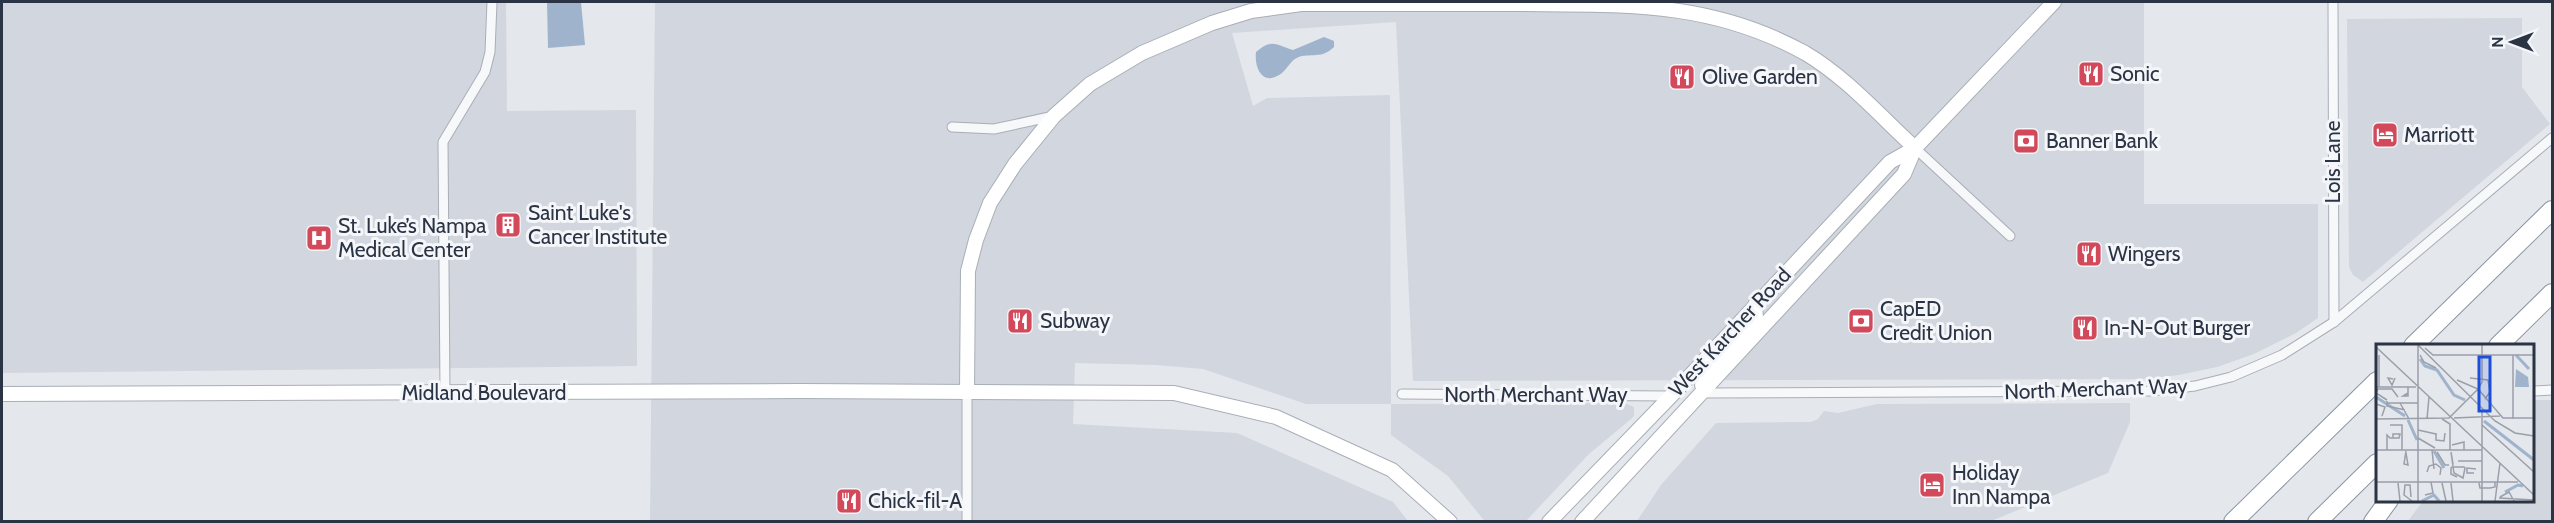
<svg xmlns="http://www.w3.org/2000/svg" width="2554" height="523" font-family="Cabin,sans-serif">
	<style>
		.built { fill: #d2d6de }
		.water { fill: #9fb4cc }
		.lines { fill: none; stroke-linecap: round; stroke-linejoin: round }
		.street-casing { stroke: #a9aeb7; stroke-width: 11 }
		.secondary-casing { stroke: #a9aeb7; stroke-width: 16 }
		.highway-casing { stroke: #8b94a3; stroke-width: 20 }
		.street { stroke: #f7f8fa; stroke-width: 9 }
		.secondary { stroke: #fff; stroke-width: 14 }
		.highway { stroke: #fff; stroke-width: 18 }
		.labels { text-anchor: middle; stroke-width: 6; stroke-linejoin: round; paint-order: stroke }
		.poi-label { font-size: 21px; fill: #2b3445; stroke: #f4f6f9; text-anchor: start }
		.street-label { font-size: 21px; fill: #2b3445; stroke: #f4f6f9 }
		.inset-river { fill: none; stroke: #9fb4cc; stroke-width: 3 }
		.inset-road { fill: none; stroke: #9a9fa9; stroke-width: 1.5 }
		.view { fill: #1d4ed8; fill-opacity: 0.15; stroke: #1d4ed8; stroke-width: 3 }
		.inset-edge { fill: none; stroke: #2b3445; stroke-width: 3 }
	</style>
	<rect width="100%" height="100%" fill="#e4e7ec"/>
	<g class="built">
		<path d="M2 2H506L507 111 636 110 637 366 2 373Z"/>
		<path d="M655 2H2144V204H2318V318L2296 333 2254 354 2217 367 2179 375 2144 379 1413 381 1396 22 1232 33 1253 106 1267 98 1390 95 1391 404 1624 403 1634 407V416L1631 419 1589 454 1526 521 1486 522 1483 519 1448 476 1391 435V404H1306L1203 369 1156 365 1075 363 1073 424 1237 433 1393 502 1408 521 650 522Z"/>
		<path d="M2522 18V87L2550 124 2363 282 2353 275 2349 267 2347 19Z"/>
		<path d="M2532 400H2552V521H2408L2423 501 2532 500Z"/>
		<path d="M2130 403V422L2108 473 1991 521H1637L1661 485 1716 423 1811 422 1818 419 1824 411 1838 413 1877 404Z"/>
	</g>
	<g class="water">
		<path d="M547 2H581L585 45 548 48Z"/>
		<path d="M1324 37 1334 41V47C1320 61 1307 51 1295 59 1290 62 1287 69 1282 73 1264 87 1254 70 1256 52 1272 38 1276 45 1293 50Z"/>
	</g>
	<g class="lines">
		<defs>
			<g id="street">
				<path d="M2333 2 2334 322"/>
				<path d="M952 127 994 129 1054 116"/>
				<path d="M1915 148 2010 236"/>
				<path d="M2535 391 2552 390"/>
				<path d="M445 393 443 142 485 72 490 52 492 2"/>
				<path d="M1701 393 2151 391 2195 386 2231 377 2282 355 2334 322 2552 138"/>
				<path d="M1402 394 1671 396"/>
				<path d="M967 522V392"/>
			</g>
			<g id="secondary">
				<path d="M1702 385 1706 375 1756 319 1755 305"/>
				<path d="M967 392 968 271 976 240 990 203 1015 164 1054 116 1090 84 1142 53 1212 23 1251 11 1301 4C1372 4 1443 4 1515 4 1622 5 1709 0 1805 53 1846 77 1880 116 1915 148"/>
				<path d="M2 394 800 391 1174 393 1276 417 1392 470 1450 522"/>
				<path d="M1549 522 1671 396 1890 162 1915 148 2054 2"/>
				<path d="M1582 522 1904 174 1915 148"/>
			</g>
			<g id="highway">
				<path d="M2413 346 2552 210"/>
				<path d="M2498 346 2552 293"/>
				<path d="M2233 522 2377 381"/>
				<path d="M2317 522 2377 463"/>
				<path d="M2373 522 2389 500"/>
			</g>
		</defs>
		<use href="#street" class="street-casing"/>
		<use href="#secondary" class="secondary-casing"/>
		<use href="#highway" class="highway-casing"/>
		<use href="#street" class="street"/>
		<use href="#secondary" class="secondary"/>
		<use href="#highway" class="highway"/>
	</g>
	<defs>
		<symbol id="restaurant-square" viewBox="-11 -11 22 22"><rect x="-9" y="-9" width="18" height="18" rx="4" fill="#d1495b" stroke="#f4f6f9"/><path d="M-5-6h1v4h1v-4h1v4h1v-4h1v5L-1.5 .5V6h-2V.5L-5-1ZM5-6V6H3V1.5H1.5Q1.5-4 5-6Z" fill="#fff"/></symbol>
		<symbol id="hotel-square" viewBox="-11 -11 22 22"><rect x="-9" y="-9" width="18" height="18" rx="4" fill="#d1495b" stroke="#f4f6f9"/><path d="M-6-4.5h1.5V1H6V5H4.5V3h-9V5H-6ZM-4 0a1.8 1.8 0 1 1 3.6 0ZM.5 0V-2.5h3Q6-2.5 6 0Z" fill="#fff"/></symbol>
		<symbol id="bank-square" viewBox="-11 -11 22 22"><rect x="-9" y="-9" width="18" height="18" rx="4" fill="#d1495b" stroke="#f4f6f9"/><path d="M-6-4H6V4H-6ZM0-2.3a2.3 2.3 0 1 0 0 4.6a2.3 2.3 0 1 0 0-4.6Z" fill="#fff"/></symbol>
		<symbol id="building-square" viewBox="-11 -11 22 22"><rect x="-9" y="-9" width="18" height="18" rx="4" fill="#d1495b" stroke="#f4f6f9"/><path d="M-4-6H4V6H1V3H-1V6H-4ZM-2.5-4.3h1.7v1.8h-1.7ZM.8-4.3h1.7v1.8H.8ZM-2.5-1h1.7V.8h-1.7ZM.8-1h1.7V.8H.8Z" fill="#fff"/></symbol>
		<symbol id="hospital-square" viewBox="-11 -11 22 22"><rect x="-9" y="-9" width="18" height="18" rx="4" fill="#d1495b" stroke="#f4f6f9"/><path d="M-5-5h3v3.5h4V-5h3V5h-3V1.5h-4V5h-3Z" fill="#fff"/></symbol>
	</defs>
	<g fill-rule="evenodd">
		<use href="#restaurant-square" x="2076" y="59" width="30" height="30"/>
		<use href="#restaurant-square" x="1667" y="62" width="30" height="30"/>
		<use href="#hotel-square" x="2370" y="120" width="30" height="30"/>
		<use href="#bank-square" x="2011" y="126" width="30" height="30"/>
		<use href="#building-square" x="493" y="210" width="30" height="30"/>
		<use href="#hospital-square" x="304" y="223" width="30" height="30"/>
		<use href="#restaurant-square" x="2074" y="239" width="30" height="30"/>
		<use href="#restaurant-square" x="1005" y="306" width="30" height="30"/>
		<use href="#bank-square" x="1846" y="306" width="30" height="30"/>
		<use href="#restaurant-square" x="2070" y="313" width="30" height="30"/>
		<use href="#hotel-square" x="1917" y="470" width="30" height="30"/>
		<use href="#restaurant-square" x="834" y="486" width="30" height="30"/>
	</g>
	<g class="labels">
		<g class="poi-label">
			<text x="2110" y="81">Sonic</text>
			<text x="1702" y="84">Olive Garden</text>
			<text x="2404" y="142">Marriott</text>
			<text x="2046" y="148">Banner Bank</text>
			<text x="528" y="220">Saint Luke's<tspan x="528" dy="24">Cancer Institute</tspan></text>
			<text x="338" y="233">St. Luke’s Nampa<tspan x="338" dy="24">Medical Center</tspan></text>
			<text x="2108" y="261">Wingers</text>
			<text x="1880" y="316">CapED<tspan x="1880" dy="24">Credit Union</tspan></text>
			<text x="1040" y="328">Subway</text>
			<text x="2104" y="335">In-N-Out Burger</text>
			<text x="1952" y="480">Holiday<tspan x="1952" dy="24">Inn Nampa</tspan></text>
			<text x="868" y="508">Chick-fil-A</text>
		</g>
		<g class="street-label">
			<text transform="translate(2333 162) rotate(-90)" y="7">Lois Lane</text>
			<text transform="translate(1730 332) rotate(-47)" y="7">West Karcher Road</text>
			<text transform="translate(2096 389) rotate(-2)" y="7">North Merchant Way</text>
			<text x="484" y="400">Midland Boulevard</text>
			<text x="1536" y="402">North Merchant Way</text>
		</g>
	</g>
	<g transform="translate(2376 344)">
		<rect width="158" height="158" fill="#e4e7ec"/>
		<path d="M140 25 152 33 153 43H139Z" fill="#9fb4cc"/>
		<path class="inset-river" d="M140 11 153 25M44 15 49 22 61 26 78 51 89 56M0 53 29 72M32 76 41 96M108 77 158 116M58 107 68 124M129 148 142 141 147 142M46 157 58 151 63 157"/>
		<path class="inset-road" d="M41 0 119 77 139 89 158 92M106 0V38L102 45 127 74H158M0 3 158 151M49 4 57 11H158M3 11V43M44 11 48 18 60 24M94 34 112 36 114 48 109 55M17 35 12 34 16 41 19 34M42 42V0M0 43H40M32 43V52H27L32 49M42 43V75M11 56 0 49 2 45H16L22 53M11 57V62L29 66M11 59H42M24 59 33 75M0 60 9 63 6 72M106 67V102M78 74 124 72M0 75 73 74 102 45 81 36M42 75V157M51 75 53 53M66 75 74 80V106M137 75V11M14 81H26V106M106 81 158 128M42 86 60 90M60 89V96L68 97 69 89M42 94 59 104M76 101 88 98V106M106 103V157M0 106H106M11 106V91L14 94H23L24 90H17V94M56 106 58 125M30 107 28 120 32 121 30 109M61 108 69 121H73M82 117H106M77 120 75 108 77 122M77 123 78 129 87 134 89 124 88 123H76L75 124V130L81 133M51 128 53 122 60 120 65 124 64 131M98 129H91V124L100 125M0 138H142M22 139 24 157M66 139 70 157M75 139 77 157M103 139 104 144H114L119 143V138M49 151 57 149 55 138M35 153 34 141H29L28 151 36 157M124 153 133 148 138 157M123 154 158 156M119 157 124 119"/>
		<path class="view" d="M103 13H114V67H103Z"/>
		<rect width="158" height="158" class="inset-edge"/>
	</g>
	<rect width="2554" height="523" fill="none" stroke="#2b3445" stroke-width="6"/>
	<g transform="translate(2512 42) rotate(270)" stroke="#f4f6f9" stroke-width="4.5" paint-order="stroke">
	<path d="M0-4.5L10 22L0 15L-10 22Z" fill="#2b3445"/>
	<text y="-9" font-size="16" font-weight="bold" text-anchor="middle" fill="#2b3445">N</text>
	</g>
</svg>
